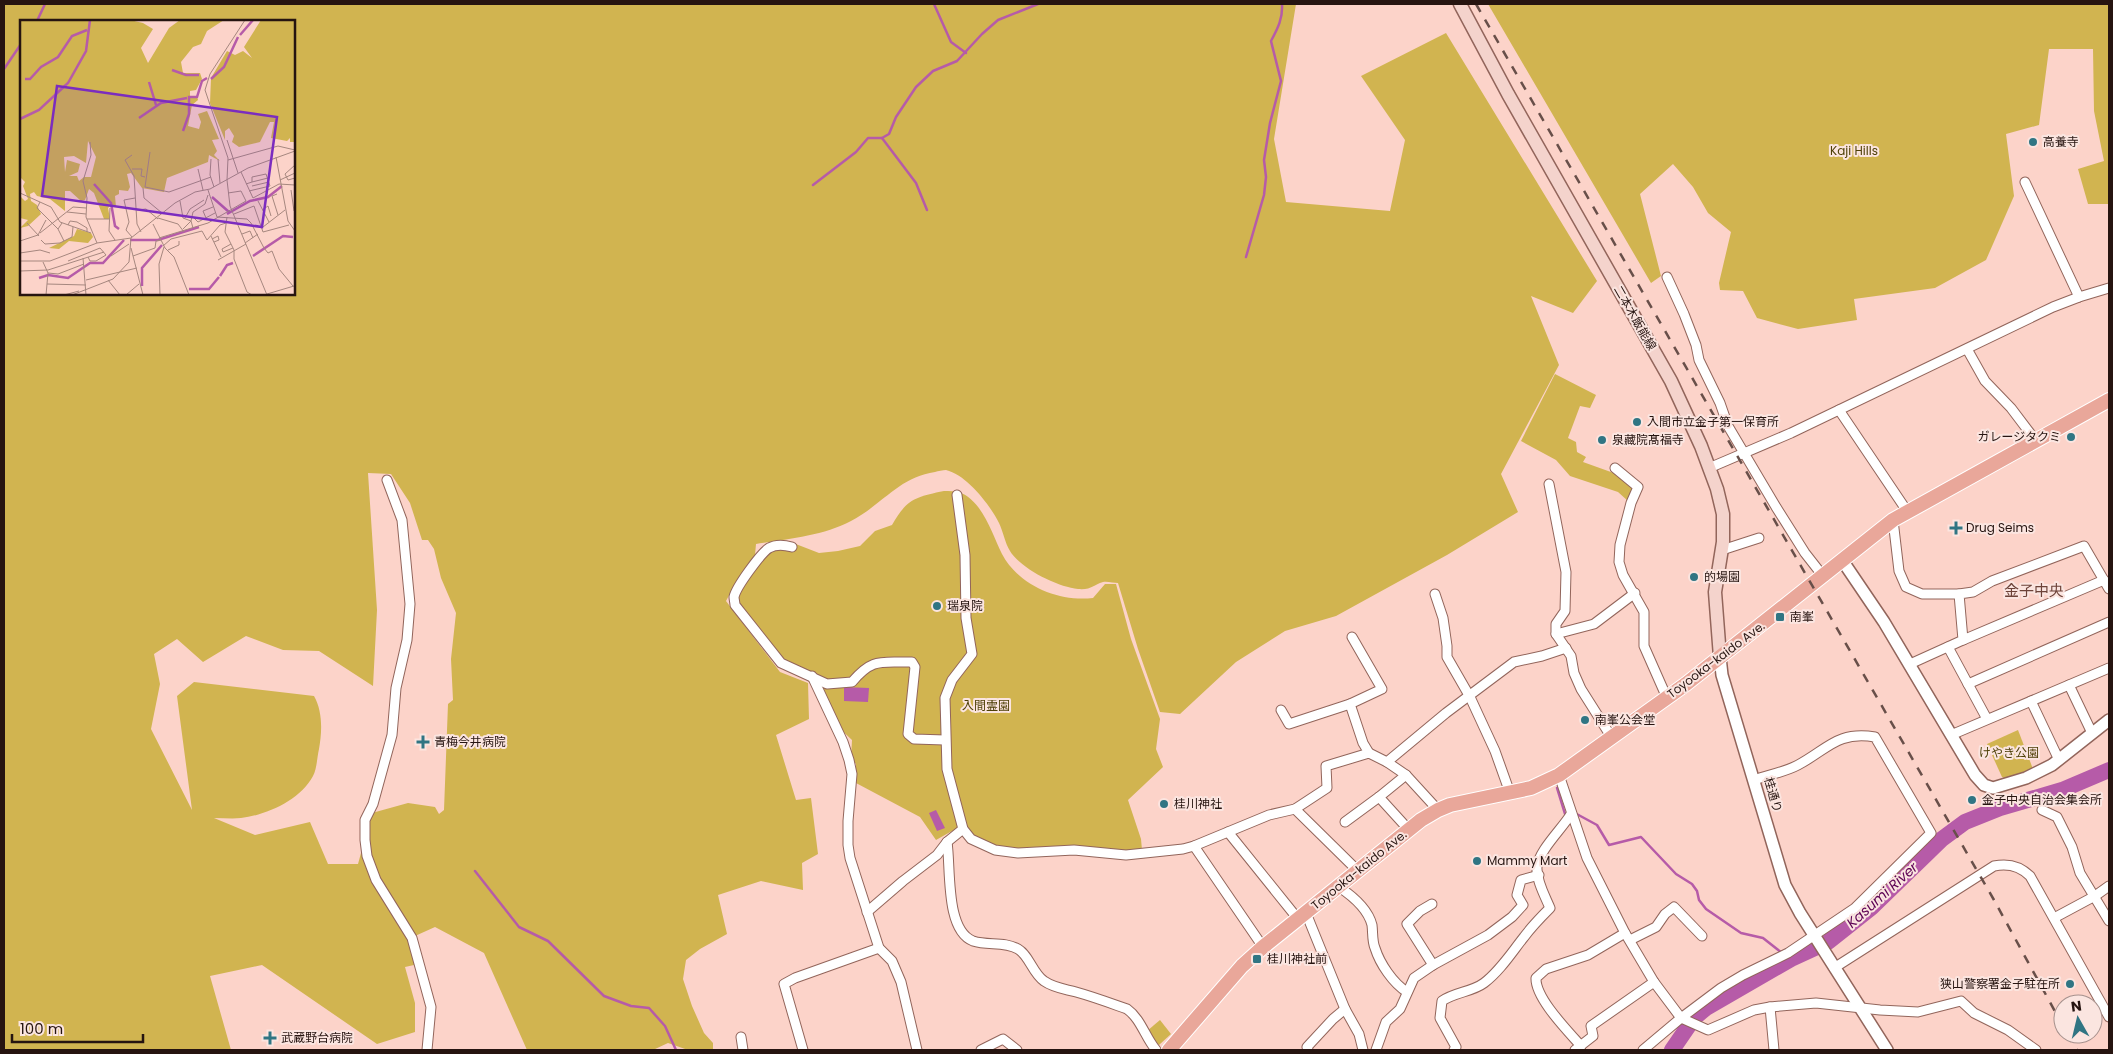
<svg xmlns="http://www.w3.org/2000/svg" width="2113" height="1054" font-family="Poppins,'Noto Sans JP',sans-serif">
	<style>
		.green { fill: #d1b450; fill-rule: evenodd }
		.water { fill: #b65ba8 }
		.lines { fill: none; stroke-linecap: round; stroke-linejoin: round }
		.stream { stroke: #b65ba8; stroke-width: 2.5 }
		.river { stroke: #b65ba8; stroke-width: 16 }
		.minor-casing { stroke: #92655b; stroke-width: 11 }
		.tertiary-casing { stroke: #92655b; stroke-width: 14 }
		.secondary-casing { stroke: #92655b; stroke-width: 15 }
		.primary-casing { stroke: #fff; stroke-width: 16 }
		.minor { stroke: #fff; stroke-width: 9 }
		.tertiary { stroke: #fff; stroke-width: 11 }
		.secondary { stroke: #f4d3cc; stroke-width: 12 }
		.primary { stroke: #e9a79a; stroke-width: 14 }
		.rail { stroke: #684f49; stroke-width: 2.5; stroke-dasharray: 9 9; stroke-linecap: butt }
		.poi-dot { fill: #307583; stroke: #fbe5e0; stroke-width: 2 }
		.labels { text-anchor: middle; stroke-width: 4; stroke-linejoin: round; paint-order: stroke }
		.poi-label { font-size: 12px; fill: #261410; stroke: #fbe5e0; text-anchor: start }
		.park-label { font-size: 12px; fill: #4e4007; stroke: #fbe5e0 }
		.street-label { font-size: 12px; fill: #261410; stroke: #fbe5e0 }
		.water-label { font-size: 14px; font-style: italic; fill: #5c0254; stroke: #fbe5e0 }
		.quarter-label { font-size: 15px; fill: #6d4339; stroke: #fbe5e0 }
		.inset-river { fill: none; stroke: #b65ba8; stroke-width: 2.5 }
		.inset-road { fill: none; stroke: #a6877f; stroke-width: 1 }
		.view { fill: #7b2cbf; fill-opacity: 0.15; stroke: #7b2cbf; stroke-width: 2.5 }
		.inset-edge { fill: none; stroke: #261410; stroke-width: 2.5 }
	</style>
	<rect width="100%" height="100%" fill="#fcd3c9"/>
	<g class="green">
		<path d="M4 4H1296L1274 139 1286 202 1390 211 1405 140 1361 76 1446 33 1597 281 1573 313 1531 296 1559 365 1501 474 1518 512 1447 555 1336 616 1285 631 1236 662 1180 714 1160 712 1138 649 1118 583C1114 583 1107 581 1103 582 1093 585 1092 590 1078 589 1058 587 1021 569 1010 551 1005 543 1003 531 999 523 990 505 967 475 946 470 943 470 938 471 935 472 899 477 882 505 851 521 823 536 787 539 756 544L755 555 735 584 726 601 780 672 808 683 809 719 776 735 796 800 811 798 818 854 802 863 803 890 761 881 718 895 727 934 700 949 686 960 683 979 692 1006 704 1033 713 1043V1050H688L668 1043 653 1050H527L484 953 435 927 415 936 423 963 405 967 415 1003V1032L377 1044 262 965 210 976 231 1050H4ZM21 21H294V294H21ZM368 473 391 474 410 503 422 540H428L434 549 441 578 456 613 451 659 453 700 448 704 444 810 439 814 435 807 408 803 372 813 358 864H328L310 822 255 835 214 818C223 818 233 819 241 818 267 815 300 800 313 776 317 769 317 757 319 749 322 732 323 712 314 696L194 682 177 696 192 810 151 729 160 684 154 654 177 639 203 662 246 636 283 650 319 651 373 686 377 610Z"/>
		<path d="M1488 4H2109V204H2088L2078 169 2104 161 2094 111 2093 49H2049L2039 125 2006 134 2014 196 1986 260 1935 288 1854 299 1857 320 1798 329 1757 318 1743 291 1720 290 1719 283 1731 232 1708 213 1693 187 1673 164 1640 194 1661 276 1651 283Z"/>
		<path d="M1555 374 1596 395 1590 408 1580 406 1568 438 1576 442 1577 452 1586 457 1583 462 1622 476 1635 489 1628 501 1618 492 1570 476 1556 460 1521 441Z"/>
		<path d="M944 491C949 491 955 491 959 492 983 501 992 534 1002 554 1019 586 1059 602 1093 598L1105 584H1116L1131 639 1160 719 1156 749 1163 767 1128 800 1141 839 1142 850 1129 851 1019 849 998 846 952 831 936 840 920 817 856 783V764L851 759 852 740 836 725 817 682 780 665 732 605 760 554 761 548 773 542 788 541 819 553 838 551 860 546 875 531 892 525C907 499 915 497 944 491Z"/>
		<path d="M2018 730 2033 769 2008 780 2002 777 1987 744Z"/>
		<path d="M1160 1020 1171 1034 1159 1045 1147 1031Z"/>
	</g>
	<g class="water">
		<path d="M844 687 869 688 868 702 844 701Z"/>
		<path d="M936 810 945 828 937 831 929 813Z"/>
	</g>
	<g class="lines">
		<g class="stream">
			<path d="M934 4 951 42 966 53"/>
			<path d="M37 21 45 4"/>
			<path d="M4 69 21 44"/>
			<path d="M882 138 916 183 927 210"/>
			<path d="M813 185 856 152 868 138H882L889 134 896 117 916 87 933 71 957 61 982 34 998 20 1038 4"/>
			<path d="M1246 257 1264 195 1266 177 1264 160 1270 123 1281 81 1271 41C1278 28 1283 18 1282 4"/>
			<path d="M1557 788 1565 814H1568"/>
			<path d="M1573 812 1597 825 1609 845 1641 837 1676 874 1692 884 1697 891 1699 900 1706 909 1741 933 1763 938 1782 953"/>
			<path d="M475 871 519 927 548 941 604 996 631 1006 649 1008 665 1026 676 1050"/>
		</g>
		<path class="river" d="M1672 1050 1694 1018 1706 1008 1791 959 1828 942 1871 908 1942 839 1965 822 2000 808 2062 790 2109 770"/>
		<defs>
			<g id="minor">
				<path d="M2025 182 2079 297"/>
				<path d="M1667 277 1684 314 1696 345 1699 360 1720 403 1728 426 1776 507 1805 553 1823 576"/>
				<path d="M1967 349 1985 381 2011 408 2036 441"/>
				<path d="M1839 410 1907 511"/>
				<path d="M1615 468 1638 487 1631 503 1620 545 1619 562 1623 575 1644 612V646L1667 698"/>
				<path d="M1709 468 1791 433 2053 307 2079 297 2109 288"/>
				<path d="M387 480 402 520 410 604 407 640 396 688 392 735 373 804 365 820V840L367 856 376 880 412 938 431 1007 427 1050"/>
				<path d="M1549 484 1566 572 1565 611 1556 624V634L1571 656 1574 673 1581 689 1612 738"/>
				<path d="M957 495 965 555 966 618 972 654 952 680 945 698 947 769 963 829 971 839 995 850 1018 853 1074 850 1126 855 1183 849 1194 846 1269 815 1295 809 1327 788 1326 766 1369 753 1387 762 1446 713 1514 662 1542 656 1566 648"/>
				<path d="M1893 520 1899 571 1906 587 1922 594H1959"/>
				<path d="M792 547C785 545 776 544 769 548 761 553 736 587 734 597 734 599 735 603 735 605L781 663 827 684 852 682C873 657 881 663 912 662L915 667 908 734 914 739 945 740"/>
				<path d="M1722 550 1759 538"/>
				<path d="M1435 594 1443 618 1447 646V657L1470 697 1495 751 1510 793"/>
				<path d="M1556 634 1594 624 1635 593"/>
				<path d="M1352 637 1382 689 1350 704 1363 743 1369 753"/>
				<path d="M1963 640 2104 580"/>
				<path d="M1948 647 1987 719"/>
				<path d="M1910 664 1963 640 1959 594 1973 592 1992 581 2084 546 2109 589"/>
				<path d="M812 676 843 742 849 760 852 774 848 821V845L850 858 879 948 892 961 901 982 917 1050"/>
				<path d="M1968 684 2109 622"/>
				<path d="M2069 685 2092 733"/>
				<path d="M2031 701 2059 760"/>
				<path d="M1281 710 1289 724 1350 704"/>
				<path d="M1951 735 2109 668"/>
				<path d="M1387 762 1406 775 1438 810"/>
				<path d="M1406 775 1379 797 1409 830"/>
				<path d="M1559 775 1587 858 1625 933 1654 982 1681 1018 1708 1030 1754 1010 1770 1007 1816 1003 1880 1010 1918 1012 1961 1001 1974 1013 2008 1030 2036 1050"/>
				<path d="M1295 809 1358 871"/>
				<path d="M2042 810 2057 817 2072 847 2080 873 2109 921"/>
				<path d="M1345 822 1379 797"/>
				<path d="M1228 832 1298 919"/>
				<path d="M947 842C951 868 945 930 973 941 988 946 1004 941 1018 949 1029 955 1033 974 1044 981 1054 988 1065 989 1076 992 1094 997 1110 1003 1127 1009 1141 1019 1145 1037 1156 1050"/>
				<path d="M1194 846 1263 947"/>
				<path d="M1339 887C1351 895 1368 909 1372 925 1373 933 1372 941 1375 948 1380 964 1393 983 1407 992"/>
				<path d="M1432 904 1420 911 1407 924 1433 965"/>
				<path d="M867 912 903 881 937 855 947 842 963 829"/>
				<path d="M1306 913 1345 1009 1359 1034 1363 1050"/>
				<path d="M2054 918 2095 896 2109 886"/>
				<path d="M1630 940 1656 927 1665 914 1674 907 1702 936"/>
				<path d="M1834 968 1994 866C2008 863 2020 866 2030 876L2109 1017"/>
				<path d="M1770 1007 1774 1050"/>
				<path d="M741 1037 743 1050"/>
				<path d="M1581 1046C1568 1031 1535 998 1536 978L1546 969 1588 955 1625 933"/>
				<path d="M803 1050 784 984 795 978 879 948"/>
				<path d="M981 1050 1003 1039 1017 1050"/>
				<path d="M1308 1050 1307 1047 1333 1019 1345 1009"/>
				<path d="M1376 1050 1386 1022 1400 1009 1414 978 1433 965 1488 935 1512 917 1523 905 1517 895 1521 880 1539 875"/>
				<path d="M1454 1050 1456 1047 1440 1018 1442 1001C1455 992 1472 992 1484 983 1500 971 1512 952 1524 937 1532 926 1541 917 1550 908 1545 896 1536 880 1537 867 1539 850 1562 829 1571 814"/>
				<path d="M1575 1050 1593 1036 1591 1026 1654 982"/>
				<path d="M1643 1050 1681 1018 1721 988 1743 975 1788 953 1855 908 1931 833 1875 737C1837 731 1828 749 1798 765 1785 772 1768 775 1754 780"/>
			</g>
			<g id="tertiary">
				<path d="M1842 560 1884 622 1975 775 1984 785 1993 788 2026 778 2052 765 2109 720"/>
				<path d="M1720 657 1722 675 1785 885 1800 913 1887 1050"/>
			</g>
			<path id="secondary" d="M1460 4 1508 94 1671 381 1701 446 1717 489 1723 514V542L1715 592 1720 657"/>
			<path id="primary" d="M1169 1050 1242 966 1263 947 1421 820 1438 810 1450 805 1531 788 1559 775 1686 684 1893 520 2109 400"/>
		</defs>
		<use href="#minor" class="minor-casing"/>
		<use href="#tertiary" class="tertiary-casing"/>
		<use href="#secondary" class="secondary-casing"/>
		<use href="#primary" class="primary-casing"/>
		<use href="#minor" class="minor"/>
		<use href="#tertiary" class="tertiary"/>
		<use href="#secondary" class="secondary"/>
		<use href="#primary" class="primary"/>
		<g class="rail">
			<path d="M1476 4 1994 900 2063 1026"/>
			<path d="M2067 1034 2077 1050"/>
		</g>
	</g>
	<g class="poi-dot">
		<circle cx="2033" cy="142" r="5"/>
		<circle cx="1637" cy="422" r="5"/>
		<circle cx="2071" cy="437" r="5"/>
		<circle cx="1602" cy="440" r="5"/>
		<path d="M1953.5 520.5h5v5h5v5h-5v5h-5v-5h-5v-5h5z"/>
		<circle cx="1694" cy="577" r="5"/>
		<circle cx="937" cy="606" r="5"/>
		<rect x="1775" y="612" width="10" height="10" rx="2.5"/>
		<circle cx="1585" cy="720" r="5"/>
		<path d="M420.5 734.5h5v5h5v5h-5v5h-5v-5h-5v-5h5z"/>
		<circle cx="1972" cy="800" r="5"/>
		<circle cx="1164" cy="804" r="5"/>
		<circle cx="1477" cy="861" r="5"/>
		<rect x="1252" y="954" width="10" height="10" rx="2.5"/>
		<circle cx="2070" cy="984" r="5"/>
		<path d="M267.5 1030.5h5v5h5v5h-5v5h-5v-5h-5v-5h5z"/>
	</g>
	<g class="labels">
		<g class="poi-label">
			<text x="2043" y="146">高養寺</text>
			<text x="1647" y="426">入間市立金子第一保育所</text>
			<text x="2061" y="441" text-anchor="end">ガレージタクミ</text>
			<text x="1612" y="444">泉藏院髙福寺</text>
			<text x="1966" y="532">Drug Seims</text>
			<text x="1704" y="581">的場園</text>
			<text x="947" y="610">瑞泉院</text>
			<text x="1790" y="621">南峯</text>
			<text x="1595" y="724">南峯公会堂</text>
			<text x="434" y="746">青梅今井病院</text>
			<text x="1982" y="804">金子中央自治会集会所</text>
			<text x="1174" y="808">桂川神社</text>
			<text x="1487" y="865">Mammy Mart</text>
			<text x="1267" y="963">桂川神社前</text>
			<text x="2060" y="988" text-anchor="end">狭山警察署金子駐在所</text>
			<text x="281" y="1042">武蔵野台病院</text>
		</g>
		<g class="park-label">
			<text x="1854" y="155">Kaji Hills</text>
			<text x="986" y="710">入間霊園</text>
			<text x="2009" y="757">けやき公園</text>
		</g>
		<g class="street-label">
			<text transform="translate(1635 318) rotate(60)" y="4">二本木飯能線</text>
			<text transform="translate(1716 660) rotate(-37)" y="4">Toyooka-kaido Ave.</text>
			<text transform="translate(1773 795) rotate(74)" y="4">桂通り</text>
			<text transform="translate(1359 870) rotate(-39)" y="4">Toyooka-kaido Ave.</text>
		</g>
		<g class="water-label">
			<text transform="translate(1882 895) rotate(-42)" y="5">Kasumi River</text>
		</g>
		<g class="quarter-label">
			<text x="2034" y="596">金子中央</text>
		</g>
	</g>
	<g transform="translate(20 20)">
		<rect width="275" height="275" fill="#fcd3c9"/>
		<path d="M0 0H110L123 3 133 9 121 28 128 43 149 8 160 0H204L187 11 181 24 173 27 161 42 163 53H180L182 59 176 70 170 71V78L177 77 178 80 172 85 168 106 179 109 181 102 178 94 187 91 199 119 192 120 197 131 194 135 200 141 189 135 188 142 147 158 144 172 122 168 111 153 107 154 110 167 108 171 99 170V174L95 176 96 187 91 185 88 188 90 199H84L74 173 69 169 65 180 61 181 50 171H45V191L30 179 17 176 14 172 10 174 11 181 17 185 21 194 8 206 0 208 8 200 0 198V176L5 181 8 179 3 166 5 162 0 157ZM68 121 76 137 71 157H64L59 161 57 156H49L58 152 60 144 47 140 45 152 44 137 54 136 66 143ZM241 0H275V122H270V118L267 121 251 118 254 102H250L240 122 219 127 212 122 214 116 209 108 205 111V120L190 83 191 58 207 31 215 35 223 31 232 38 224 27ZM57 209 71 213 73 217 68 223 49 221 39 229 29 228 54 216Z" fill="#d1b450" fill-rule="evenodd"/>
		<path class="inset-river" d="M220 15 233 0M152 50 166 55H179M5 59H10L21 47 38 37 52 16 67 10M191 59 204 47 218 17M129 62 136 85M119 98 141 83 167 78M0 99 19 90 48 63 66 31 70 0M163 111 169 94V77H177L182 61 187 58M74 164 91 183 95 206 99 209M192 177 209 192M207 194 230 181 248 177 262 166M110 220H138L179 207M233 236 263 216 273 217M200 256 207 245 213 243M19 258 28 255 48 258 70 243H83L104 220M122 266V248L142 225M169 269H189L199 257"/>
		<path class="inset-road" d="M207 120 218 153M70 122 71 135 63 161 67 178 66 197 77 223M112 135 105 140 114 156 117 204 121 212M256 137 268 201 275 211M191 139 190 155 194 167M198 139 200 163M208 140 258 126 275 130M275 145 265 154 268 160 275 158M112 149H122L121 156 125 157M178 149 183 170M221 152 233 178 259 164 275 165M207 160 210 186 247 275M207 160 208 138 185 70 190 54 225 0M260 160 275 153M232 162 248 158M226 164 232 162V157L246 154 250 166 229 171M232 166 249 162M125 167 149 172 191 157M125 167 130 132M123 168 124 178 142 193M188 170 197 197 227 199 231 203 244 228 248 233 252 231 259 249 273 266M271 170 274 191M0 173 31 187 40 202 71 213M257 174 252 176 258 195M160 181 163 198 171 201 173 192 185 184 188 175M238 181 249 202M20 182 17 188 38 209M90 188 89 211 95 220M117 190 126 189 138 199M242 190 248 186 251 196M47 192 66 194M214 194 234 186 243 212 269 205M173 197 178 202 195 193M207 197 205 212 214 230V239L227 272 232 275M138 198 158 204 164 212M165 198 170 189 184 180M186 198 183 191 193 187M67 199H90M7 203 19 216M42 203 38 209 44 221M133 204 145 228 154 237 169 275M48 205 50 201 57 202 67 208V212M243 207 265 190M163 209 171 201 173 208M20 213 53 187 66 188M222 214 230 211 233 218M191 216 201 237M112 217 106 210 109 202 104 180 115 178M139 218 188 203 226 181 221 171 208 173M192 219 198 216 199 220 194 222M21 220 25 224 40 223 52 217 53 207M0 221 18 215 26 200M225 223 238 214M211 224 202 229 203 232 213 228M143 226 151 219 182 211 187 220 200 205 206 203M111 228 123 275M148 230 159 225V221M0 233 20 230 30 233M91 236 109 224M113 236 135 228 136 221 141 220M63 238 66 275M198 240 226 224M0 241H30L77 223 111 218M48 241 80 228 86 235 76 241H70L68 237M23 242 28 253 26 275M0 251 28 250 84 232M28 253 38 254 64 244M66 260 117 248M88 260 100 275M27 264 66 265M247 274 274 266M44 275 59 271M52 275 93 259 109 242 111 218 155 183 175 172 190 169 228 148 275 131M106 275 119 264M140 275 139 244 144 227"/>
		<path class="view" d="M37 66 257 97 242 207 22 176Z"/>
		<rect width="275" height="275" class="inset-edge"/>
	</g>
	<rect width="2113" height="1054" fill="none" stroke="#261410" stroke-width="10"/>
	<g transform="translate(2078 1019) rotate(352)"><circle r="24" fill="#fbe5e0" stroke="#a6918d"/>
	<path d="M0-4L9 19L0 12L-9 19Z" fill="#307583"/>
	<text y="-8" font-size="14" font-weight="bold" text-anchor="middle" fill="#261410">N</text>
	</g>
	<path d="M12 1034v8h131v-8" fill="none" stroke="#261410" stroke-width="2.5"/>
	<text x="20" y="1034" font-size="15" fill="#261410" stroke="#fbe5e0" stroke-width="4" paint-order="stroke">100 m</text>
</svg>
